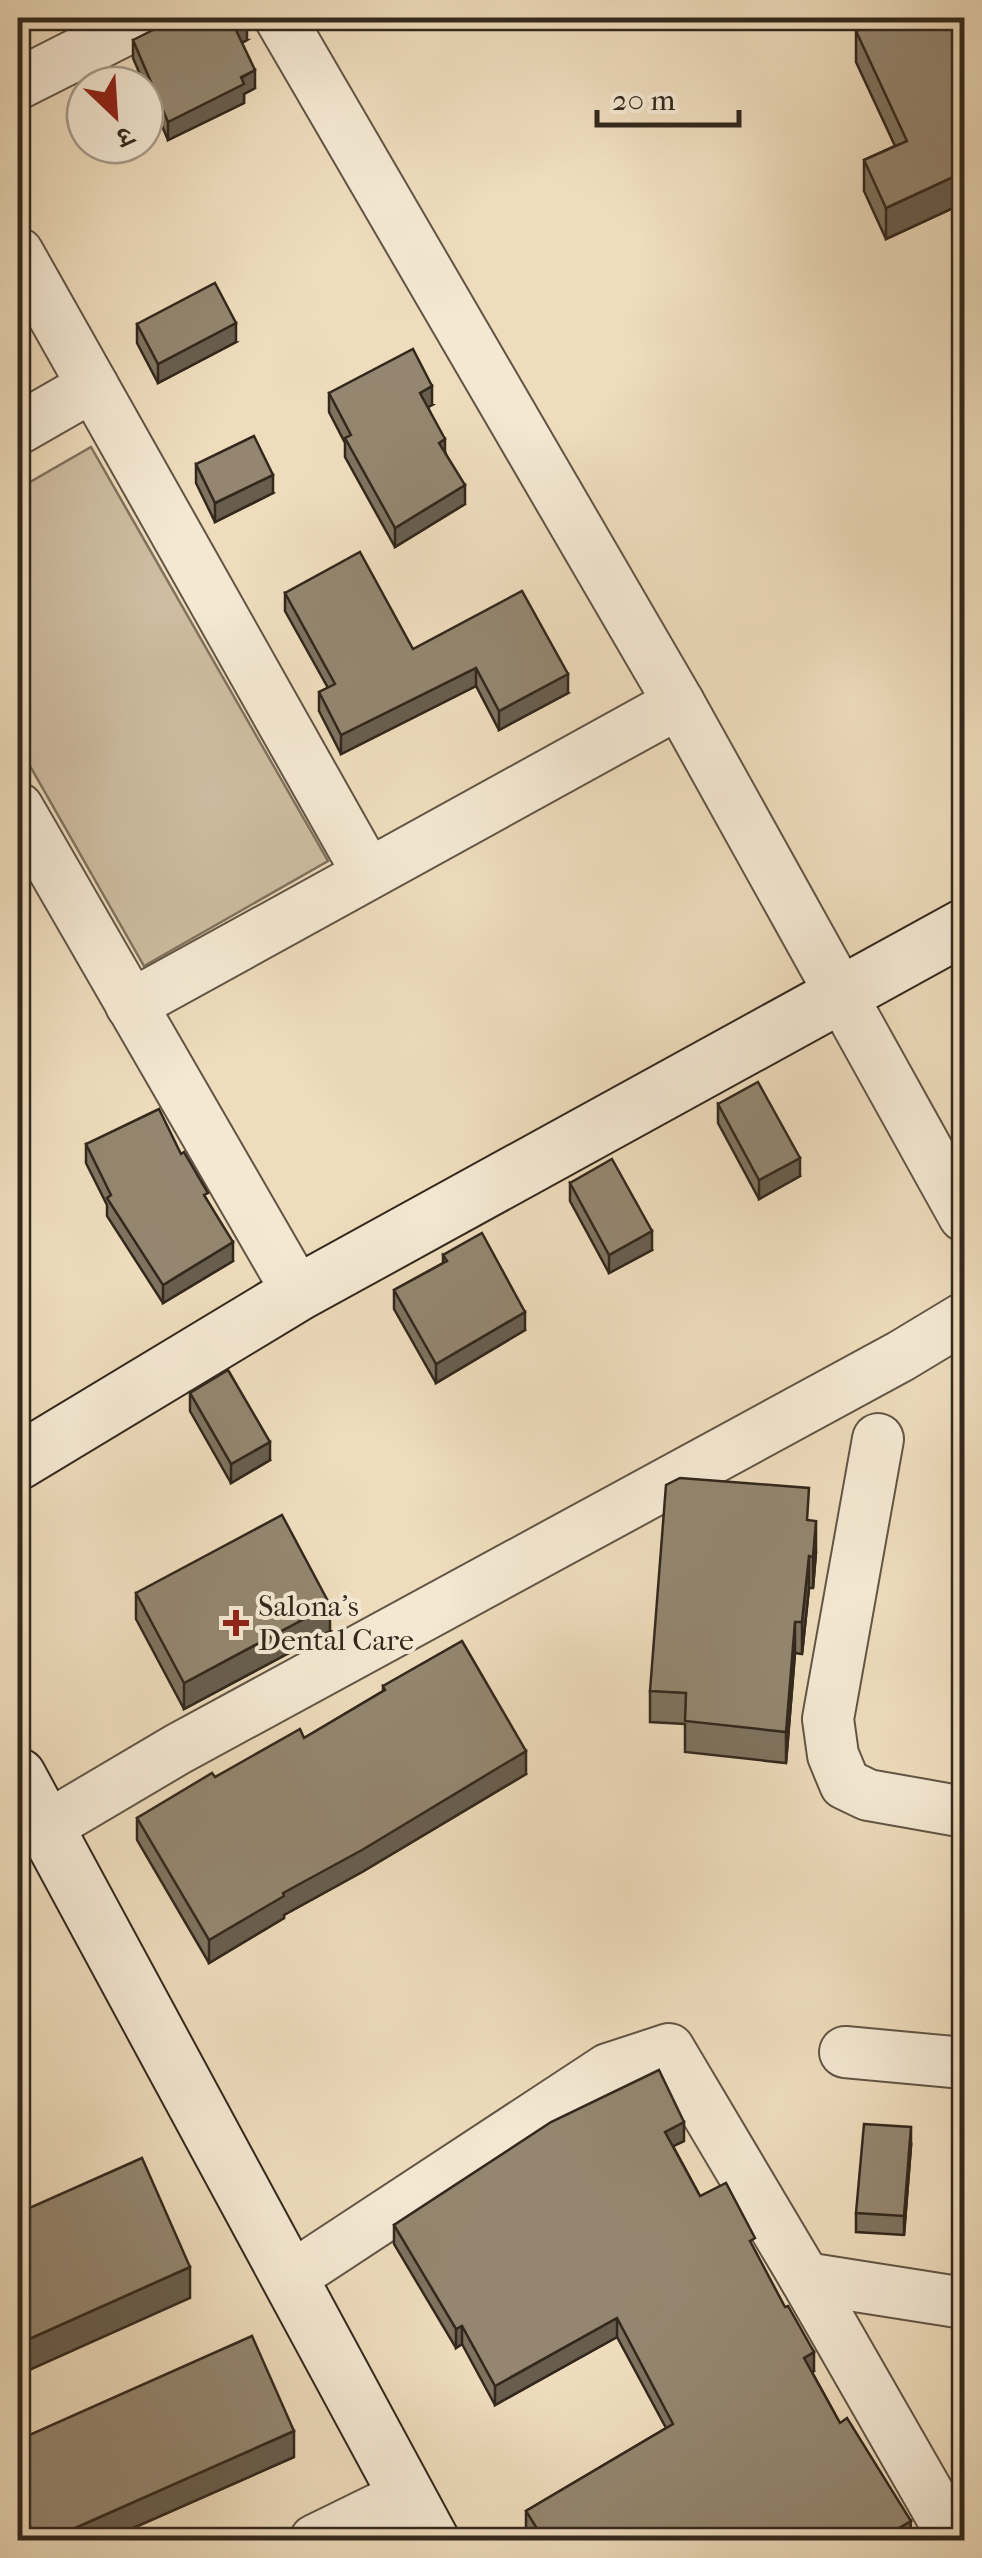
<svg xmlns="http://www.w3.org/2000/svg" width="982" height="2558" font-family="'IM FELL French Canon','Noto Serif Devanagari',serif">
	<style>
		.green { fill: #cebda1; stroke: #80725f; stroke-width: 2.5 }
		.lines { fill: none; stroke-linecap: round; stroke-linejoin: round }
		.street-casing { stroke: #625545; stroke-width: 54 }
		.secondary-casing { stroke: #33281d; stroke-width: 59 }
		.street { stroke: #f4e8d3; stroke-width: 50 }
		.secondary { stroke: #f4e8d3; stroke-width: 55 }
		.wall { fill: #7f7360; stroke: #33281d; stroke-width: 2.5 }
		.shaded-wall { fill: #685e4e; stroke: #33281d; stroke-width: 2.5 }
		.building { fill: #948670; stroke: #33281d; stroke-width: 2.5 }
		.poi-dot { fill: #8f2418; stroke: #f4e8d3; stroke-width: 4 }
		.labels { text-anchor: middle; stroke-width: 8; stroke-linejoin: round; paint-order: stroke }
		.poi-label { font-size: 30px; fill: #33281d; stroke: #f4e8d3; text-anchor: start }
	</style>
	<rect width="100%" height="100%" fill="#eedcbc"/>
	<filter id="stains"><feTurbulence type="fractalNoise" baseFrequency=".002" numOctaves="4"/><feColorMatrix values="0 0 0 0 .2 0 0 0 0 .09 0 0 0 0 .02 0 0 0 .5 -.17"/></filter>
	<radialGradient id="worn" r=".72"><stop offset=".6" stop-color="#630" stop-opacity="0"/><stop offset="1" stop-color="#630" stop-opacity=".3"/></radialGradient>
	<path class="green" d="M91 447 328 861 144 966 18 745V489Z"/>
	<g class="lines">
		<defs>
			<g id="street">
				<path d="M280 18 679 703 964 1216"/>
				<path d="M18 84 149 18"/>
				<path d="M18 253 368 874"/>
				<path d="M18 429 93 386"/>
				<path d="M18 808 298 1293"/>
				<path d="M131 1005 679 703"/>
				<path d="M878 1439 828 1719 833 1755 845 1784 868 1795 964 1812"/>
				<path d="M46 1827 178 1749 901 1356 964 1318"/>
				<path d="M845 2052 964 2063"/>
				<path d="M290 2278 608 2069 669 2049 805 2278 955 2540"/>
				<path d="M805 2278 964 2303"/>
				<path d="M315 2540 407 2495"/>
			</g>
			<g id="secondary">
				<path d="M18 1462 298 1293 964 927"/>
				<path d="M18 1776 431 2540"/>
			</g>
		</defs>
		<use href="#street" class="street-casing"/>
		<use href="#secondary" class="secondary-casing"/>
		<use href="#street" class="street"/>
		<use href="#secondary" class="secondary"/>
	</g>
	<g class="wall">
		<path d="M964 18V203L886 239 864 191V160L895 146 856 62V31Z"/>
		<path d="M133 40H247L242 43 255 88 244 94V103L168 140 133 58Z"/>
		<path d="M137 324 236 342 158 383 137 343Z"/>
		<path d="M329 393 432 405 428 407 465 504 395 547 345 457V443L329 412Z"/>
		<path d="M196 464 273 493 215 522 196 483Z"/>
		<path d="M285 593 413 649 568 693 499 730 476 686 341 754 319 711V692L328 688 285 611Z"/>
		<path d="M718 1104 800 1176 759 1199 718 1123Z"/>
		<path d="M86 1144 181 1154 208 1202 233 1261 163 1303 107 1216V1205L86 1163Z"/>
		<path d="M570 1183 652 1250 609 1273 570 1201Z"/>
		<path d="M443 1255 525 1330 436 1383 394 1309V1290L443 1263Z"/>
		<path d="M190 1393 270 1460 231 1483 190 1411Z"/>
		<path d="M809 1521 816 1552 813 1588H809L802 1654 795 1653 786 1763 685 1752V1724L650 1722V1691Z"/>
		<path d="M136 1593 330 1631 184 1709 136 1619Z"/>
		<path d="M383 1686 526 1774 362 1872 284 1915V1918L209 1963 137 1840V1818L215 1777 304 1738 383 1691Z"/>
		<path d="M684 2141 673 2146 700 2196 755 2251 814 2371 812 2372 840 2423 910 2540H533L526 2530V2511L666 2428 617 2337 495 2405 462 2344 456 2348 394 2244V2225Z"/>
		<path d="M911 2146 904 2235 856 2232V2213Z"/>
		<path d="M18 2440 294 2457 106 2540H25L18 2524Z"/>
	</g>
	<g class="shaded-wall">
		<path d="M247 22V40L235 46V28Z"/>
		<path d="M255 70V88L244 94V103L168 140V122Z"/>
		<path d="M964 172V203L886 239V208Z"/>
		<path d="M236 323V342L158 383V364Z"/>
		<path d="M432 386V405L420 411V393Z"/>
		<path d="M445 439V457L439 443Z"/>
		<path d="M273 475V493L215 522V503Z"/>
		<path d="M465 485V504L395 547V528Z"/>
		<path d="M476 668V686L341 754V735Z"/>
		<path d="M568 674V693L499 730V711Z"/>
		<path d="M800 1158V1176L759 1199V1180Z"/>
		<path d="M652 1231V1250L609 1273V1255Z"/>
		<path d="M233 1242V1261L163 1303V1285Z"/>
		<path d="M525 1312V1330L436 1383V1364Z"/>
		<path d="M270 1442V1460L231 1483V1464Z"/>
		<path d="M816 1521V1552L813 1588V1557Z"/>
		<path d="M809 1556V1588L802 1654V1622Z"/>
		<path d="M330 1605V1631L184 1709V1683Z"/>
		<path d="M795 1622V1653L786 1763V1732Z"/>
		<path d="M526 1751V1774L362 1872 284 1915V1918L209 1963V1940L283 1893Z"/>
		<path d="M684 2122V2141L665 2150V2132Z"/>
		<path d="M911 2127V2146L904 2235V2216Z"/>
		<path d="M190 2267V2298L18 2375V2344Z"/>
		<path d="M617 2318V2337L495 2405V2386Z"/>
		<path d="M462 2326V2344L456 2348V2329Z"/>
		<path d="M814 2352V2371L804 2376V2358Z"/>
		<path d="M294 2431V2457L106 2540H48Z"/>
		<path d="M911 2521 910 2540H878Z"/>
	</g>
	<g class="building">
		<path d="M171 18H245L247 22 235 28 255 70 241 77 244 84 168 122 133 40 163 25Z"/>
		<path d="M886 18H964V172L886 208 864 160 907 141 856 31Z"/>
		<path d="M215 283 236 323 158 364 137 324Z"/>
		<path d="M413 349 432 386 420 393 445 439 439 443 465 485 395 528 345 438 351 435 329 393Z"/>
		<path d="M254 436 273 475 215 503 196 464Z"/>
		<path d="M360 552 413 649 522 591 568 674 499 711 476 668 341 735 319 692 335 684 285 593Z"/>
		<path d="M758 1082 800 1158 759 1180 718 1104Z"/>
		<path d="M159 1109 181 1154 184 1152 208 1193 204 1195 233 1242 163 1285 107 1198 111 1195 86 1144Z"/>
		<path d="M612 1159 652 1231 609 1255 570 1183Z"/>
		<path d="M482 1233 525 1312 436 1364 394 1290 447 1261 443 1255Z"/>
		<path d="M228 1370 270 1442 231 1464 190 1393Z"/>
		<path d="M680 1478 809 1488 807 1520 816 1521 813 1557 809 1556 802 1622H795L786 1732 685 1721 686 1693 650 1691 666 1485Z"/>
		<path d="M282 1515 330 1605 184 1683 136 1593Z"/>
		<path d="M462 1641 526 1751 362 1850 283 1893 284 1896 209 1940 137 1818 212 1773 215 1777 300 1729 304 1738 385 1690 383 1686Z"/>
		<path d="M659 2070 684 2122 665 2132 700 2196 726 2183 755 2238 750 2241 785 2307 788 2306 814 2352 804 2358 840 2423 847 2418 911 2521 878 2540H544L526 2511 673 2424 617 2318 495 2386 462 2326 456 2329 394 2225 551 2122Z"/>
		<path d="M864 2124 911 2127 904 2216 856 2213Z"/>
		<path d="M142 2158 190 2267 18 2344V2213Z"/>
		<path d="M252 2336 294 2431 48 2540H36L18 2498V2440Z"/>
	</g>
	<path class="poi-dot" d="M231 1608h10v10h10v10h-10v10h-10v-10h-10v-10h10z"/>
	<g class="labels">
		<g class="poi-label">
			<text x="258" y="1616">Salona's<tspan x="258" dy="34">Dental Care</tspan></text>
		</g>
	</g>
	<rect width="982" height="2558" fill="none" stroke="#eedcbc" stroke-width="60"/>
	<rect x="20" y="20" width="942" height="2518" fill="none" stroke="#33281d" stroke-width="5"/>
	<rect x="30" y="30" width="922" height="2498" fill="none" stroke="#33281d" stroke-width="2.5"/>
	<g transform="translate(115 115) rotate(155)"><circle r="48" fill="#f4e8d3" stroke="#a79b8a" stroke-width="2.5"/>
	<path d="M0-8L18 38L0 25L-18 38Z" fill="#8f2418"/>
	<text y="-15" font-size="28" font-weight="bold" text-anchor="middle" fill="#33281d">उ</text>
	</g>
	<path d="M597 110v15h142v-15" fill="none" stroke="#33281d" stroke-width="5"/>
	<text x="612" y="110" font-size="30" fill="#33281d" stroke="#f4e8d3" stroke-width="8" paint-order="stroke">20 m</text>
	<rect width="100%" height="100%" filter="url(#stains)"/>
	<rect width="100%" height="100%" fill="url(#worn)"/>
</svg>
